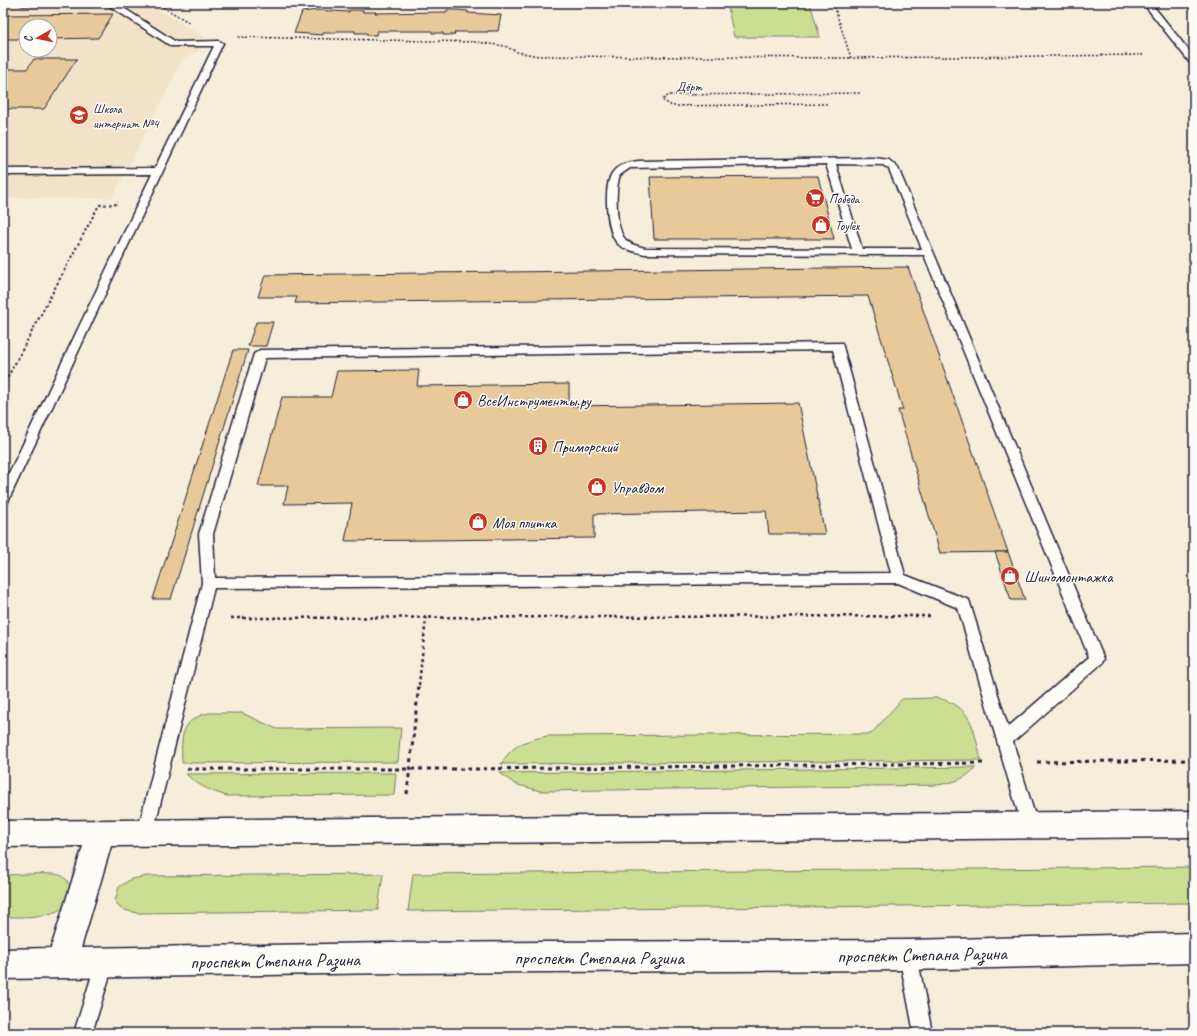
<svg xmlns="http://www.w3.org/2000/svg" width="1197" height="1036" font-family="Caveat,sans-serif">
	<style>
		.built { fill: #f2e2c8; fill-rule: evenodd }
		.green { fill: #ccde92; stroke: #778066 }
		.building { fill: #e7c99a; stroke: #22223b }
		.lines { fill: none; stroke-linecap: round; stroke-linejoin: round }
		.service-casing { stroke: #22223b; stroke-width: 3 }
		.secondary-casing { stroke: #22223b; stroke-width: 3 }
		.path-far3 { stroke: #22223b; stroke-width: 1.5; stroke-dasharray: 2 2; stroke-linecap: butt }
		.path-far2 { stroke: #22223b; stroke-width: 2; stroke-dasharray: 2.5 2.5; stroke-linecap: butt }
		.path-far1 { stroke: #22223b; stroke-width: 2.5; stroke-dasharray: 3 3; stroke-linecap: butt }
		.path { stroke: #22223b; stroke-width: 3; stroke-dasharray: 4 4; stroke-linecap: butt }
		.service { fill: #fdfcf7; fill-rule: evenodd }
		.secondary { fill: #fdfcf7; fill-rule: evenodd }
		.labels { text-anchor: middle; stroke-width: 3; stroke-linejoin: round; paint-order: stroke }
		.far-street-label { font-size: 13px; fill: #22223b; stroke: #fdfcf7 }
		.far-poi-label { font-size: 13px; fill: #22223b; stroke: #fdfcf7; text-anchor: start }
		.poi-label { font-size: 16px; fill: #22223b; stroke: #fdfcf7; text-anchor: start }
		.near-street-label { font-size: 19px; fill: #22223b; stroke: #fdfcf7 }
	</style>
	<rect width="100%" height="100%" fill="#f6eddb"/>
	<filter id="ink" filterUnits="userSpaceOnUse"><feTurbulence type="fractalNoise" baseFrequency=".025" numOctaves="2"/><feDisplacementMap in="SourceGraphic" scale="8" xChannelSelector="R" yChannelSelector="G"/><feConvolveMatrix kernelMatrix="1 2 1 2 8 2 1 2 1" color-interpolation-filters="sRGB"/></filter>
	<g filter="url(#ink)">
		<path class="built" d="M3 3H148L205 38 201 50 183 59 112 198H3ZM26 26H50V50H26Z"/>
		<g class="green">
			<path d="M727 3H810L820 37H734Z"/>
			<path d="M937 698C973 706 973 728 981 760L501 764C513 744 525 741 547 736L871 734 902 699Z"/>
			<path d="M209 713H242L277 729 401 728 398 762 182 763C181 738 180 719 209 713Z"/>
			<path d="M976 767C965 780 954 782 938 785L540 791 515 784 500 773Z"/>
			<path d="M396 773 394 795 227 796C211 791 198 786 186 774Z"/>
			<path d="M1194 867V903L408 911 413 874Z"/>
			<path d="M383 874 378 910 137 913 121 909 115 901 119 887 131 879 148 876Z"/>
			<path d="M3 875C15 875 49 872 59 875 65 876 69 882 70 888 77 920 22 917 3 917Z"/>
		</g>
		<g class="building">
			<path d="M317 10 349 12V10H363V12H376L375 13 446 12 447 10H457L468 11V13L501 15 498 31H488V32H455L454 35H443V33H432V31H377L376 35H367V33H355V31H337L336 33H323V35L294 33 302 12Z"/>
			<path d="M113 14 98 38 50 39V26H26V39H3V15Z"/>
			<path d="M34 59H77L44 109H3V69H27Z"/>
			<path d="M818 176 834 239H654L650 177Z"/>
			<path d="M908 267 1008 552 940 553 898 410H903L868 296 295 303 297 297H258L265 275Z"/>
			<path d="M256 322H273L266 346H248Z"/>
			<path d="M233 350H248L171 599H153Z"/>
			<path d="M419 370 417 386 569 384V406L798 403 825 534H769L766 511 594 514V538L345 541 352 503 284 504 288 486H258L282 397H331L337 371Z"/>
			<path d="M995 552H1008L1025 600H1011Z"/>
		</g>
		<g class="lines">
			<defs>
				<g id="service">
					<path d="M18 3H116L176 42 219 41 223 43 9 499 8 502 3 504V486L152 174 3 175V169L155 168 214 46H171L108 5H22Z"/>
					<path d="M1143 3H1151L1194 57V64H1191Z"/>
					<path d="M874 158 889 160 898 168 1104 659 1102 663 1013 742 1038 826 1036 831 1030 834 1024 831 1022 826 958 608 898 583 214 588 153 833 151 838 145 841 139 838 137 833 202 583 199 534 254 354 260 350 842 343 905 575 969 600 1008 727 1089 657 924 255 645 254C636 252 624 250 617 243 606 230 603 184 613 172 619 164 629 162 638 161ZM826 164 852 249 645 248C638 246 630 245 625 239 615 228 615 188 620 175L630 168ZM836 164 883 165 889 169 922 249H862ZM833 350 891 573 215 578 213 534 265 358Z"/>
					<path d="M908 946 914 949 917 955 932 1033H914L899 955 902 949Z"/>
					<path d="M105 953 111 956 114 962 92 1033H74L96 962 99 956Z"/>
				</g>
				<path id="secondary" d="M1194 811V837L111 846 81 948 390 943 908 940 1194 933V963L908 970 390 973 3 979V949L51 948 83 846 3 847V821Z"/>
			</defs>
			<use href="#service" class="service-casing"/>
			<use href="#secondary" class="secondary-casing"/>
			<g class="path-far3">
				<path d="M156 3 190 23"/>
				<path d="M833 3 851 58 1144 55"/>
				<path d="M238 37 476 42 505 46 517 52 538 56 851 58"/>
				<path d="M827 104 672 106 662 100 669 95 861 93"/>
			</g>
			<path class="path-far2" d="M3 386 99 205 117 204 118 202"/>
			<g class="path-far1">
				<path d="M231 618 930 616"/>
				<path d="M419 685 426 618"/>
			</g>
			<g class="path">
				<path d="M1037 762 1194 760"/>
				<path d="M187 769H470L986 763"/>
				<path d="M407 794 419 684"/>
			</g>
			<use href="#service" class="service"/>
			<use href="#secondary" class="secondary"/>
		</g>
	</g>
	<defs>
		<symbol id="school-disc" viewBox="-11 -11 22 22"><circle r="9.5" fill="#c8321e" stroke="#fdfcf7"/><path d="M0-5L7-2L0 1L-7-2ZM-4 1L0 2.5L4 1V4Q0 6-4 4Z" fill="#fff"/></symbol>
		<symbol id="supermarket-disc" viewBox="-11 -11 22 22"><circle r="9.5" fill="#c8321e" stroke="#fdfcf7"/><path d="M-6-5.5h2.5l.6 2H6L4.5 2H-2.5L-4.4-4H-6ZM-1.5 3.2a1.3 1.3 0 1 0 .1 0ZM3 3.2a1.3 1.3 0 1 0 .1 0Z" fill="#fff"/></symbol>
		<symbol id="shop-disc" viewBox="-11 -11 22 22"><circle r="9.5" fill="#c8321e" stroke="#fdfcf7"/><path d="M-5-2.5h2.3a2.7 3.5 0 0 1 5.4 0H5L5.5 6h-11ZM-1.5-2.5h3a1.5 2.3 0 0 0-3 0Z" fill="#fff"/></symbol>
		<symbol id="building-disc" viewBox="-11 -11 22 22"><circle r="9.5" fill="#c8321e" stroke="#fdfcf7"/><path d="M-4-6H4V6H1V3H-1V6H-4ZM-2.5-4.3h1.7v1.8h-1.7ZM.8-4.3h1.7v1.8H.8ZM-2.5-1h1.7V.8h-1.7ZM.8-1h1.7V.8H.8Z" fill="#fff"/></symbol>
	</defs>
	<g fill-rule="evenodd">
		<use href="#school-disc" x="68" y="104" width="22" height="22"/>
		<use href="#supermarket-disc" x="804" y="187" width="22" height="22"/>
		<use href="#shop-disc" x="810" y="214" width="22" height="22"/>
		<use href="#shop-disc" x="452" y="389" width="22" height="22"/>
		<use href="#building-disc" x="527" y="435" width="22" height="22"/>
		<use href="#shop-disc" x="586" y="476" width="22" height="22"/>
		<use href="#shop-disc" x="467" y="511" width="22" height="22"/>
		<use href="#shop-disc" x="999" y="565" width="22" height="22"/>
	</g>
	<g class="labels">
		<g class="far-street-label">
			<text transform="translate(689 86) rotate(-1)" y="5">Дёрт</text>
		</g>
		<g class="far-poi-label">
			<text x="93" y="113">Школа<tspan x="93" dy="15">интернат №4</tspan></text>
			<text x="829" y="203">Победа</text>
			<text x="835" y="230">Toylex</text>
		</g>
		<g class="poi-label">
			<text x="477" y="406">ВсеИнструменты.ру</text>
			<text x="552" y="452">Приморский</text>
			<text x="611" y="493">Управдом</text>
			<text x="492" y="528">Моя плитка</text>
			<text x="1024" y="582">Шиномонтажка</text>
		</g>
		<g class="near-street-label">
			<text transform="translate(922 954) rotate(-1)" y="7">проспект Степана Разина</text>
			<text x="599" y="964">проспект Степана Разина</text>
			<text transform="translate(275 960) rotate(-1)" y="7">проспект Степана Разина</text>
		</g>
	</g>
	<rect width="1197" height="1036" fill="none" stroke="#fdfcf7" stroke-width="16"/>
	<rect x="8" y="8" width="1181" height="1020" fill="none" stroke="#22223b" stroke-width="1.5" filter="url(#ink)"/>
	<g transform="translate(38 38) rotate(261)"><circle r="19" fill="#fdfcf7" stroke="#a5a5ac"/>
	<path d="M0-3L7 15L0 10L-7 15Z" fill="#c8321e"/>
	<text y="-6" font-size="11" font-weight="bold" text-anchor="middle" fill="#22223b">С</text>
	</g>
</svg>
